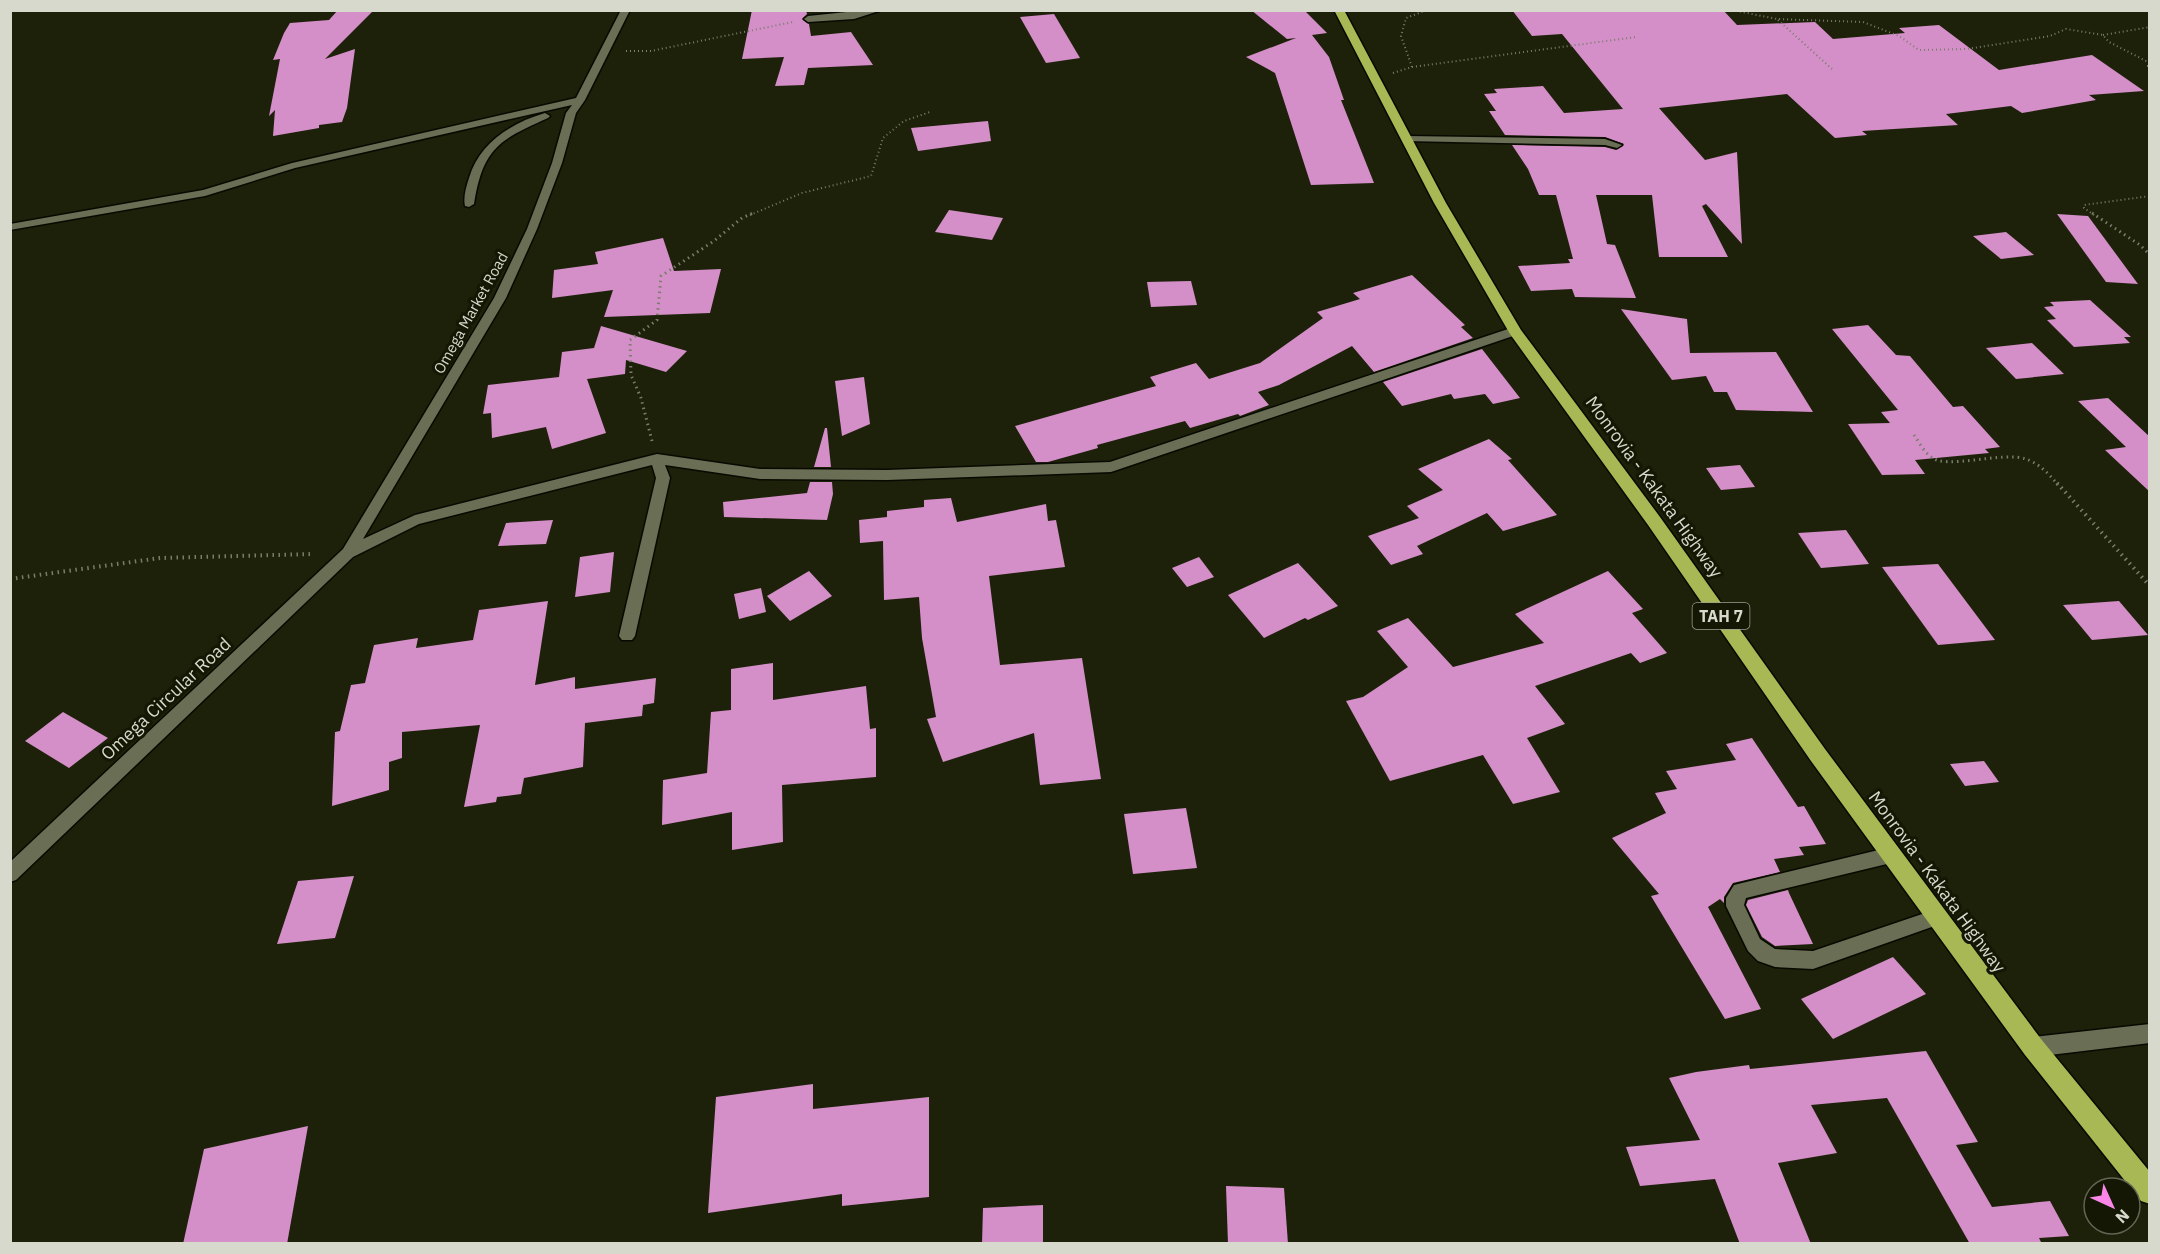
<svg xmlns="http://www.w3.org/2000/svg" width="2160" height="1254" font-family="'IBM Plex Sans',sans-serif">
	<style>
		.building { fill: #d48fc8 }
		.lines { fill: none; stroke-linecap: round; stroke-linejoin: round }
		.minor-casing { stroke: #080a00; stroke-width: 3 }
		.highway-casing { stroke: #080a00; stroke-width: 3 }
		.path-far2 { stroke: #797d6a; stroke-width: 2; stroke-dasharray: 1 3; stroke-linecap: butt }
		.path-far1 { stroke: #797d6a; stroke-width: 3; stroke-dasharray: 1.5 4; stroke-linecap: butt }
		.path { stroke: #797d6a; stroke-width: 4; stroke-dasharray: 1.5 4.5; stroke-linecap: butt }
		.minor { fill: #696e54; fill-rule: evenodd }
		.highway { fill: #a8b854; fill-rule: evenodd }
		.labels { text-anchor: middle; stroke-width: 6; stroke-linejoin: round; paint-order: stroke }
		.far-street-label { font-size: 15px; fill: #d6d9cb; stroke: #141703 }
		.shield { fill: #141703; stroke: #9c9f8f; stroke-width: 1.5 }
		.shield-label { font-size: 16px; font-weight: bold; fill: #d6d9cb }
		.street-label { font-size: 18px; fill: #d6d9cb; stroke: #141703 }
	</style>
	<rect width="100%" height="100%" fill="#1d210a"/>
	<g class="building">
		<path d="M338 10H374L325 59 355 49 347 108 342 122 319 125V128L273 136 275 110 269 116 280 59 273 60 284 33 290 23 329 20Z"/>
		<path d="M752 10H806L807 14 802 19 809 24 811 36 851 32 873 65 808 68 804 85 775 86 784 57 742 59Z"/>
		<path d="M1251 10H1304L1327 33 1312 35 1329 57 1344 100H1341L1374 183 1311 185 1275 73 1246 57 1296 38 1287 39Z"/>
		<path d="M1512 10H1723L1737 25 1815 22 1833 39 1905 33 1899 28 1939 25 1999 70 2092 55 2144 91 2089 95 2096 100 2022 113 2011 106 1946 114 1958 125 1862 131 1867 135 1835 138 1787 94 1659 108 1705 160 1737 152 1742 244 1706 204 1702 206 1728 257H1659L1652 195H1596L1607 244 1615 245 1636 298 1575 297 1572 289 1531 291 1518 266 1570 263 1568 259H1573L1556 195H1539L1528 169 1512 145 1605 147 1616 150 1624 144 1605 137 1505 135 1489 111H1496L1484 94 1497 93 1494 89 1543 86 1564 113 1623 109 1562 34 1532 36Z"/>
		<path d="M1054 14 1080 58 1046 63 1020 17Z"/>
		<path d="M988 121 991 141 918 151 911 128Z"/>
		<path d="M949 210 1003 218 992 240 935 232Z"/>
		<path d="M2057 214 2088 216 2138 284 2106 282Z"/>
		<path d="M2006 232 2034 255 2001 259 1973 236Z"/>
		<path d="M663 238 674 271 721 269 710 313 604 317 613 290 552 298 554 270 598 264 595 252Z"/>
		<path d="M1412 275 1465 325 1461 327 1473 338 1374 372 1352 346 1279 385 1258 392 1269 405 1240 416 1238 414 1190 428 1185 421 1097 445 1098 448 1048 462H1036L1015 426 1156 386 1150 377 1196 363 1209 379 1260 363 1323 318 1317 312 1360 299 1353 293Z"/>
		<path d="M1191 281 1197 305 1151 307 1147 282Z"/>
		<path d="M2090 300 2131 337H2124L2130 343 2074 347 2047 320 2056 319 2044 307 2054 306 2050 302Z"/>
		<path d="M1621 309 1687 319 1690 353 1776 352 1813 412 1736 410 1727 392H1714L1706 376 1672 380Z"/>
		<path d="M1868 325 1896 355 1910 356 1953 407 1963 406 2000 447 1985 449 1989 453 1915 460 1925 474 1882 475 1848 424 1890 423 1881 412 1898 410 1832 329Z"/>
		<path d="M601 326 687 351 666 372 626 360 625 374 587 379 606 433 552 449 546 427 492 438 491 413 483 414 488 385 559 377 562 352 594 348Z"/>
		<path d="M2032 343 2064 374 2016 379 1986 348Z"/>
		<path d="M1482 349 1520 398 1493 404 1485 394 1454 399 1451 394 1402 406 1383 382Z"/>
		<path d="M864 377 870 424 842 436 835 381Z"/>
		<path d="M2108 398 2150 437V492L2105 450 2126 447 2078 401Z"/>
		<path d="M825 428H827L831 467H814Z"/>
		<path d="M1489 439 1512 459 1508 460 1557 515 1503 531 1487 513 1417 546 1423 554 1391 565 1368 536 1419 518 1407 506 1443 490 1418 469Z"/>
		<path d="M1740 465 1755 487 1721 490 1706 468Z"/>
		<path d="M810 482H832L833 494 827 520 724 517 723 502 807 493Z"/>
		<path d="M951 498 957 522 1046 504 1048 521 1056 520 1065 567 989 576 1000 665 1082 658 1101 779 1040 785 1034 733 943 762 927 719 936 717 922 638 919 597 884 600 883 541 860 543 859 520 887 517V511L924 507V500Z"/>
		<path d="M553 520 546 544 498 546 506 523Z"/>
		<path d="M1846 530 1869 564 1821 568 1798 533Z"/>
		<path d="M614 552 610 592 575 597 580 557Z"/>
		<path d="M1199 557 1214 577 1187 587 1172 568Z"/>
		<path d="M1298 563 1338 606 1308 620 1305 618 1264 638 1228 595Z"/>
		<path d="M1938 564 1995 640 1938 645 1882 567Z"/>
		<path d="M809 571 832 596 790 621 767 596Z"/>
		<path d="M1608 571 1643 609 1632 613 1667 653 1640 663 1631 653 1535 686 1565 724 1527 738 1560 792 1513 804 1483 755 1390 781 1346 701 1363 697 1408 667 1377 631 1408 618 1453 667 1544 643 1515 614Z"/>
		<path d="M761 588 766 612 739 619 734 594Z"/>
		<path d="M548 601 535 685 575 677V689L656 678 654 703 643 705 642 716 585 723 583 767 524 778 521 794 497 797 496 802 464 807 480 725 402 732V758L389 762V790L332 806 335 732 340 731 351 685 365 683 374 645 418 638 416 648 473 640 479 610Z"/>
		<path d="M2119 601 2148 635 2092 640 2063 605Z"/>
		<path d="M773 663V700L866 686 870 729 876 728V777L782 785 783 842 732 850V812L662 825 663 780 707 773 711 712 731 710V669Z"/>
		<path d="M63 712 108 738 69 768 25 741Z"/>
		<path d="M1752 738 1798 807 1804 806 1826 844 1799 847 1804 855 1774 859 1780 872 1733 883 1724 897V903L1720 899 1708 907 1761 1009 1725 1019 1651 896 1659 894 1612 838 1666 813 1655 793 1677 789 1666 771 1736 760 1726 744Z"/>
		<path d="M1984 761 1999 782 1965 786 1950 764Z"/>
		<path d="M1186 808 1197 868 1133 874 1124 814Z"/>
		<path d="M354 876 335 938 277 944 298 881Z"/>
		<path d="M1788 890 1789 893 1813 944 1775 946 1762 937 1746 905 1748 900Z"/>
		<path d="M1893 957 1926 994 1833 1039 1801 999Z"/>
		<path d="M1926 1051 1978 1142 1956 1145 1992 1207 2050 1201 2069 1236 2039 1238 2042 1244H1970L1887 1098 1811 1105 1837 1153 1778 1163 1811 1244H1740L1715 1179 1640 1186 1626 1147 1700 1140 1669 1078 1696 1072 1749 1065 1750 1069Z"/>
		<path d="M813 1084V1109L929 1097V1197L842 1206V1194L708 1213 716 1097Z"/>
		<path d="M308 1126 287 1244H183L204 1149Z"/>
		<path d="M1226 1186 1284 1188 1288 1244H1228Z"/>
		<path d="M1043 1205V1244H982L983 1208Z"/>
	</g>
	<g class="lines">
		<defs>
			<g id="minor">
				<path d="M621 10H630L585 100 576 113 562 163 537 229 506 298 363 539 415 515 657 454 760 469 887 470 1110 462 1511 328 1515 327 1521 331 1519 334 1111 472 887 480 760 479 665 465 670 478 635 636 632 640H622L619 636 656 478 652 465 419 524 353 557 16 880 10 882V862L343 549 494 298 527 229 552 163 566 113 572 105 295 168 205 196 10 230V224L203 190 292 163 576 98Z"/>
				<path d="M866 10H882L854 19 808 22 804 19 808 16Z"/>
				<path d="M545 113 550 116 548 118C499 140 483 148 474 204L469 207 465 206C463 198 466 187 469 178 479 143 511 123 545 113Z"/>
				<path d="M1408 136 1605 139 1622 145 1617 148 1605 145 1404 141V137Z"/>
				<path d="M1891 847 1897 849 1900 855 1897 861 1891 863 1746 898 1744 905 1760 939 1775 949 1813 951 1937 909 1943 911 1946 917 1943 923 1813 969 1775 967 1758 961 1748 951 1726 906V898L1734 885Z"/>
				<path d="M2150 1024V1043L2033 1057 2026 1054 2023 1047 2026 1040 2033 1037Z"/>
			</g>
			<path id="highway" d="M1334 10H1344L1446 203 1521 330 1660 517 1825 749 2041 1039 2150 1172V1204L2141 1201 2025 1055 1811 761 1648 525 1510 334 1434 203Z"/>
		</defs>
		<use href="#minor" class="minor-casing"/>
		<use href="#highway" class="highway-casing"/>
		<g class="path-far2">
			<path d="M1732 10 1777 19 1863 22 1899 36 1919 50 1967 49 2050 36 2066 29 2103 35 2109 42 2150 63"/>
			<path d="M1778 20 1833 70"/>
			<path d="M2103 35 2150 27"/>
			<path d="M626 51H651L793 22"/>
			<path d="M2147 66H2150"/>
			<path d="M1412 67 1636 37"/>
			<path d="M1393 73 1412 67 1401 36 1406 18 1427 10"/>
			<path d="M750 215 802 193 871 176 883 138 904 121 930 112"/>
			<path d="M2094 215 2084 208V205L2150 196"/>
		</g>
		<g class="path-far1">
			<path d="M2092 213 2140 245 2150 255"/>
			<path d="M1914 435C1919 442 1924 452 1931 457 1946 470 2003 451 2026 459 2040 464 2049 474 2058 485"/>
			<path d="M652 441 641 398 631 375 630 340 657 320 661 276 714 241 742 218 753 213"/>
		</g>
		<g class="path">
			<path d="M2057 483 2150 586"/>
			<path d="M10 579 160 558 314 554"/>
		</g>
		<use href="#minor" class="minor"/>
		<use href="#highway" class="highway"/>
	</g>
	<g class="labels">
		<g class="far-street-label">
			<text transform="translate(471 313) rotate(-61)" y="5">Omega Market Road</text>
		</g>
		<rect class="shield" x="1692.5" y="603" width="57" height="26" rx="4.5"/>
		<g class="shield-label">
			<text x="1721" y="622">TAH 7</text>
		</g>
		<g class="street-label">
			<text transform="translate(1654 487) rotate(54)" y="6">Monrovia - Kakata Highway</text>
			<text transform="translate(166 699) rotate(-43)" y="6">Omega Circular Road</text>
			<text transform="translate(1937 882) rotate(54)" y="6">Monrovia - Kakata Highway</text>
		</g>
	</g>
	<rect width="2160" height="1254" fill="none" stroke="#d6d9cb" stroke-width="24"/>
	<g transform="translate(2112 1206) rotate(135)"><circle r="28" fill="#141703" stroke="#626553" stroke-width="1.5"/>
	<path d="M0-4.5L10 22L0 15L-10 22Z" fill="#fa87e7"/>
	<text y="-9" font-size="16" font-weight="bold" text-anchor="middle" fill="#d6d9cb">N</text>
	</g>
</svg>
